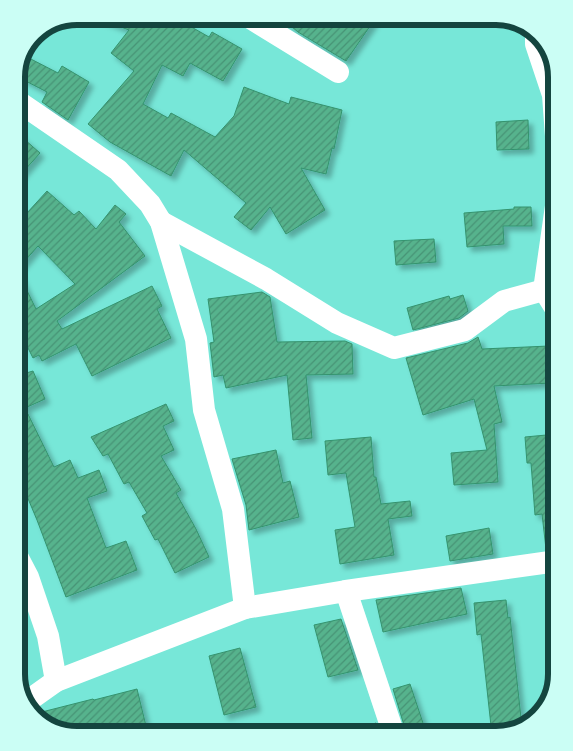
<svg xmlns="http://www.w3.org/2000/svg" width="573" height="751" font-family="'Noto Sans',sans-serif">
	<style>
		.building { fill: url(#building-hatch); stroke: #34936e; fill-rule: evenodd; filter: url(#shadow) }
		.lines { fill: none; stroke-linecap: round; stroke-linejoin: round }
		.minor { stroke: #fff; stroke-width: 22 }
		.rim { fill: none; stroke: #14453f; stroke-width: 6 }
	</style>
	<defs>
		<pattern id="building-hatch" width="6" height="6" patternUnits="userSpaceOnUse" patternTransform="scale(1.25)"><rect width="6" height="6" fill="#57b38d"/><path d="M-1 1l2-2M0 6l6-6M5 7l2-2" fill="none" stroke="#479375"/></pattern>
		<filter id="shadow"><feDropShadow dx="4.5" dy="4.5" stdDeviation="2.5" flood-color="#0004"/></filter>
	</defs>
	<rect width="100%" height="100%" fill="#77e7d8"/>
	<g class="building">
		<path d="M97 16H172L209 37 212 32 242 49 223 81 190 63 183 76 162 65 143 104 168 118 171 113 215 137 234 116 244 87 289 104 291 97 342 110 334 149 332 148 326 174 301 168 325 210 286 234 270 207 251 230 234 217 246 203 184 150 171 176 110 142 88 124 134 71 111 53 129 30 97 18Z"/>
		<path d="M279 16H377L346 61 298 32Z"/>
		<path d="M25 56 58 73 62 66 89 82 68 120 42 102 47 92 16 76V73Z"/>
		<path d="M528 120 529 149 497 150 496 122Z"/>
		<path d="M16 132 40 153 16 180Z"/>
		<path d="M47 191 74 215 79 211 96 229 115 205 126 214 119 222 145 256 57 321 62 329 152 286 162 306 157 309 171 338 92 376 76 344 42 361 39 355 33 358 16 324V225ZM38 246 75 284 36 309 17 270Z"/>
		<path d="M514 207H531L532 226H503L504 244 467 247 464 213 514 209Z"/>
		<path d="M434 239 436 262 396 265 394 241Z"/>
		<path d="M262 292 270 297 277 342 345 341 352 344 353 374 306 375 312 438 293 440 287 375 226 388 223 375 214 377 210 343 214 342 208 299Z"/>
		<path d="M463 295 468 311 459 318 413 330 407 308 449 296 450 299Z"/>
		<path d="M478 337 482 349 549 346 551 383 494 386 502 422 494 424 498 482 454 485 451 453 487 450 474 399 423 415 406 358 468 343Z"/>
		<path d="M33 371 45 399 25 408 54 467 70 460 78 478 99 470 107 491 87 498 106 548 126 541 137 570 66 597 37 520 16 470V376Z"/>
		<path d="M166 404 174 421 163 426 174 450 161 456 181 490 176 493 196 529 209 557 175 573 158 539 155 540 142 516 147 513 129 482 124 484 108 454 103 456 91 437Z"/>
		<path d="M557 434V548L546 549 542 514 535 515 531 463H527L525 437Z"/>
		<path d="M371 437 374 477H376L381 504 410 501 412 516 388 519 394 555 340 564 335 530 355 527 346 473 328 475 325 441Z"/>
		<path d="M276 450 283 483 290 481 299 517 249 530 246 505 232 459Z"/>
		<path d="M489 528 493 554 450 561 446 536Z"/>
		<path d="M461 588 467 614 383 632 376 600Z"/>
		<path d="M506 600 508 618 510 617 522 727 496 735H492L481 634 477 635 474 603Z"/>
		<path d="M341 619 358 670 328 677 314 625Z"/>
		<path d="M240 648 256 707 224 715 209 656Z"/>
		<path d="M410 684 427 735H407L393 689Z"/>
		<path d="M137 689 147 730 129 735H74L47 727 34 714 93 699 94 700Z"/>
		<path d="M376 723 380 735H348V732Z"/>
	</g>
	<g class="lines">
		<g class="minor">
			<path d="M247 16 338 72"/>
			<path d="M538 35 536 36V44L553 95 556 136V206L544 290 554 306 557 308"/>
			<path d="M16 100 118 170 150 204 161 222 196 339 204 410 233 509 245 608"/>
			<path d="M161 222 266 279 337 323 394 348 465 330 504 301 544 290"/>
			<path d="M16 554 28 577 48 636 56 681"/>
			<path d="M346 591 394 735"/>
			<path d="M25 703 56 681 245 608 346 591 557 561"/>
		</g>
	</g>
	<path d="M0 0H573V751H0ZM77 25H496A52 52 0 0 1 548 77V674A52 52 0 0 1 496 726H77A52 52 0 0 1 25 674V77A52 52 0 0 1 77 25Z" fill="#cbfef5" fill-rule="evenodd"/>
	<path class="rim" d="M77 25H496A52 52 0 0 1 548 77V674A52 52 0 0 1 496 726H77A52 52 0 0 1 25 674V77A52 52 0 0 1 77 25Z"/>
</svg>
